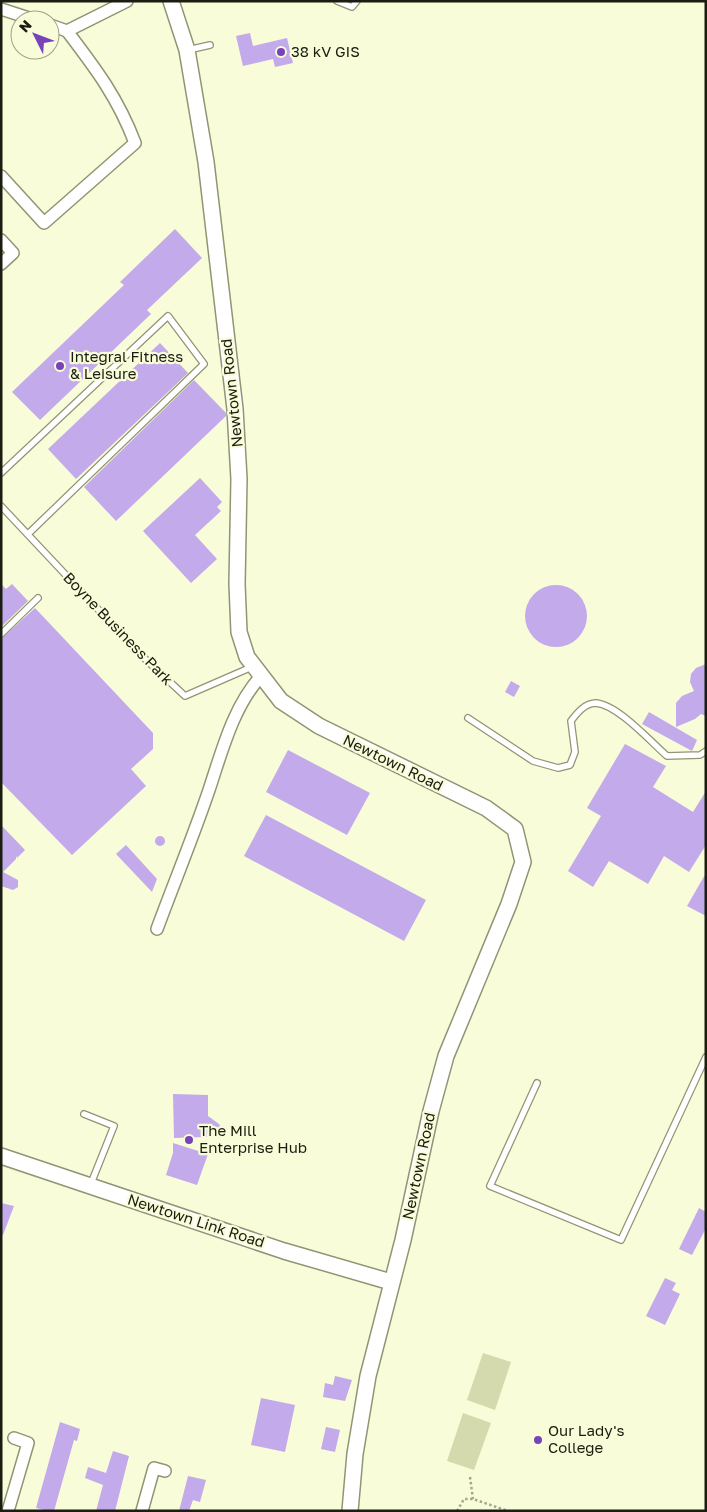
<svg xmlns="http://www.w3.org/2000/svg" width="707" height="1512" font-family="'Golos Text',sans-serif">
	<style>
		.green { fill: #d4d9ae }
		.building { fill: #c2aaeb }
		.lines { fill: none; stroke-linecap: round; stroke-linejoin: round }
		.lane-casing { stroke: #919574; stroke-width: 8 }
		.street-casing { stroke: #919574; stroke-width: 14 }
		.secondary-casing { stroke: #919574; stroke-width: 18 }
		.path { stroke: #a4a88c; stroke-width: 2.5; stroke-dasharray: 2.5 2.5; stroke-linecap: butt }
		.lane { stroke: #fff; stroke-width: 5.5 }
		.street { stroke: #fff; stroke-width: 11 }
		.secondary { stroke: #fff; stroke-width: 15 }
		.poi-dot { fill: #7842b9; stroke: #f8fcd8; stroke-width: 2 }
		.labels { text-anchor: middle; stroke-width: 4.5; stroke-linejoin: round; paint-order: stroke }
		.poi-label { font-size: 15px; fill: #1b1d10; stroke: #f8fcd8; text-anchor: start }
		.street-label { font-size: 15px; fill: #1b1d10; stroke: #f8fcd8 }
	</style>
	<rect width="100%" height="100%" fill="#f8fcd8"/>
	<g class="green">
		<path d="M483 1353 511 1362 495 1410 467 1400Z"/>
		<path d="M463 1413 491 1423 474 1470 447 1461Z"/>
	</g>
	<g class="building">
		<path d="M250 33 253 46 287 38 293 63 275 67 273 59 243 66 236 36Z"/>
		<path d="M175 229 202 258 147 310 151 314 40 420 12 392 124 285 120 282Z"/>
		<path d="M160 343 188 373 76 479 48 449Z"/>
		<path d="M194 380 226 413V416L116 521 84 487Z"/>
		<path d="M200 478 222 502 217 507 221 511 195 535 217 559 191 583 143 531Z"/>
		<path d="M1 584 6 589 12 584 28 601 1 627Z"/>
		<circle cx="556" cy="616" r="31"/>
		<path d="M35 608 153 733V749L131 769 146 786 72 855 1 782V639Z"/>
		<path d="M706 664V716L701 714 695 719 676 727V703L682 696 694 691 690 682 691 674 696 668Z"/>
		<path d="M511 681 520 686 514 697 505 692Z"/>
		<path d="M649 712 697 740 692 751 642 724Z"/>
		<path d="M625 744 666 766 653 787 693 812 706 791V845L689 872 664 856 648 884 609 861 593 887 568 871 601 816 587 808Z"/>
		<path d="M288 750 370 793 347 835 266 792Z"/>
		<path d="M266 815 426 900 404 941 244 856Z"/>
		<path d="M1 825 25 850 17 858 16 856V859L3 872 18 880V887L13 890 1 886Z"/>
		<circle cx="160" cy="841" r="5"/>
		<path d="M126 845 157 879 152 892 116 854Z"/>
		<path d="M706 873V916L687 906Z"/>
		<path d="M173 1094 208 1095V1116L219 1124 225 1135 207 1134V1137L174 1138Z"/>
		<path d="M173 1143 208 1154 197 1185 166 1175 173 1153Z"/>
		<path d="M1 1203 14 1206 3 1235H1Z"/>
		<path d="M699 1208 706 1212V1228L692 1255 679 1249Z"/>
		<path d="M665 1278 676 1283 672 1290 680 1294 665 1325 646 1316Z"/>
		<path d="M335 1376 352 1380 345 1401 323 1397 325 1383 333 1385Z"/>
		<path d="M261 1398 295 1405 285 1452 251 1445Z"/>
		<path d="M60 1422 80 1429 77 1441 74 1440 54 1511H48L36 1508Z"/>
		<path d="M326 1427 340 1430 335 1452 321 1449Z"/>
		<path d="M113 1451 129 1456 115 1511H96L103 1485 85 1478 88 1467 106 1473Z"/>
		<path d="M188 1476 206 1480 200 1502 193 1500 189 1511H179Z"/>
	</g>
	<g class="lines">
		<defs>
			<g id="lane">
				<path d="M337 1 352 7 357 1"/>
				<path d="M188 50 210 45"/>
				<path d="M1 473 168 316 204 364 28 534"/>
				<path d="M1 506 142 656 185 696 254 666"/>
				<path d="M1 634 38 598"/>
				<path d="M468 718 533 761 558 768 570 765 575 752 571 721C577 713 585 703 596 703 618 705 650 741 667 756L700 755 706 751"/>
				<path d="M537 1083 490 1186 621 1240 706 1057"/>
				<path d="M84 1114 114 1126 90 1186"/>
			</g>
			<g id="street">
				<path d="M1 9 35 20"/>
				<path d="M50 25 67 31"/>
				<path d="M1 176 44 223 135 143C118 98 96 69 67 31L127 1"/>
				<path d="M1 240 13 253 1 264"/>
				<path d="M157 929C174 883 193 837 209 790 222 751 233 707 261 676"/>
				<path d="M8 1511 28 1443 14 1438"/>
				<path d="M142 1511 154 1468 165 1471"/>
			</g>
			<g id="secondary">
				<path d="M171 1 187 50 206 162 235 409 239 479 237 584 239 632 247 657 281 701 319 726 486 808 515 829 523 862 509 904 446 1056 431 1111 403 1240 368 1376 355 1454 350 1511"/>
				<path d="M1 1156 284 1251 391 1282"/>
			</g>
		</defs>
		<use href="#lane" class="lane-casing"/>
		<use href="#street" class="street-casing"/>
		<use href="#secondary" class="secondary-casing"/>
		<g class="path">
			<path d="M470 1477 473 1499"/>
			<path d="M457 1511 464 1499H473L508 1511"/>
		</g>
		<use href="#lane" class="lane"/>
		<use href="#street" class="street"/>
		<use href="#secondary" class="secondary"/>
	</g>
	<g class="poi-dot">
		<circle cx="281" cy="52" r="5"/>
		<circle cx="60" cy="366" r="5"/>
		<circle cx="189" cy="1140" r="5"/>
		<circle cx="538" cy="1440" r="5"/>
	</g>
	<g class="labels">
		<g class="poi-label">
			<text x="291" y="57">38 kV GIS</text>
			<text x="70" y="362">Integral Fitness<tspan x="70" dy="17">&amp; Leisure</tspan></text>
			<text x="199" y="1136">The Mill<tspan x="199" dy="17">Enterprise Hub</tspan></text>
			<text x="548" y="1436">Our Lady's<tspan x="548" dy="17">College</tspan></text>
		</g>
		<g class="street-label">
			<text transform="translate(232 393) rotate(-96)" y="5">Newtown Road</text>
			<text transform="translate(118 629) rotate(46)" y="5">Boyne Business Park</text>
			<text transform="translate(393 763) rotate(26)" y="5">Newtown Road</text>
			<text transform="translate(419 1166) rotate(-78)" y="5">Newtown Road</text>
			<text transform="translate(196 1221) rotate(18)" y="5">Newtown Link Road</text>
		</g>
	</g>
	<rect width="707" height="1512" fill="none" stroke="#1b1d10" stroke-width="5"/>
	<g transform="translate(35 35) rotate(312)"><circle r="24" fill="#f8fcd8" stroke="#a0a388"/>
	<path d="M0-4L9 19L0 12L-9 19Z" fill="#7842b9"/>
	<text y="-8" font-size="14" font-weight="bold" text-anchor="middle" fill="#1b1d10">N</text>
	</g>
</svg>
